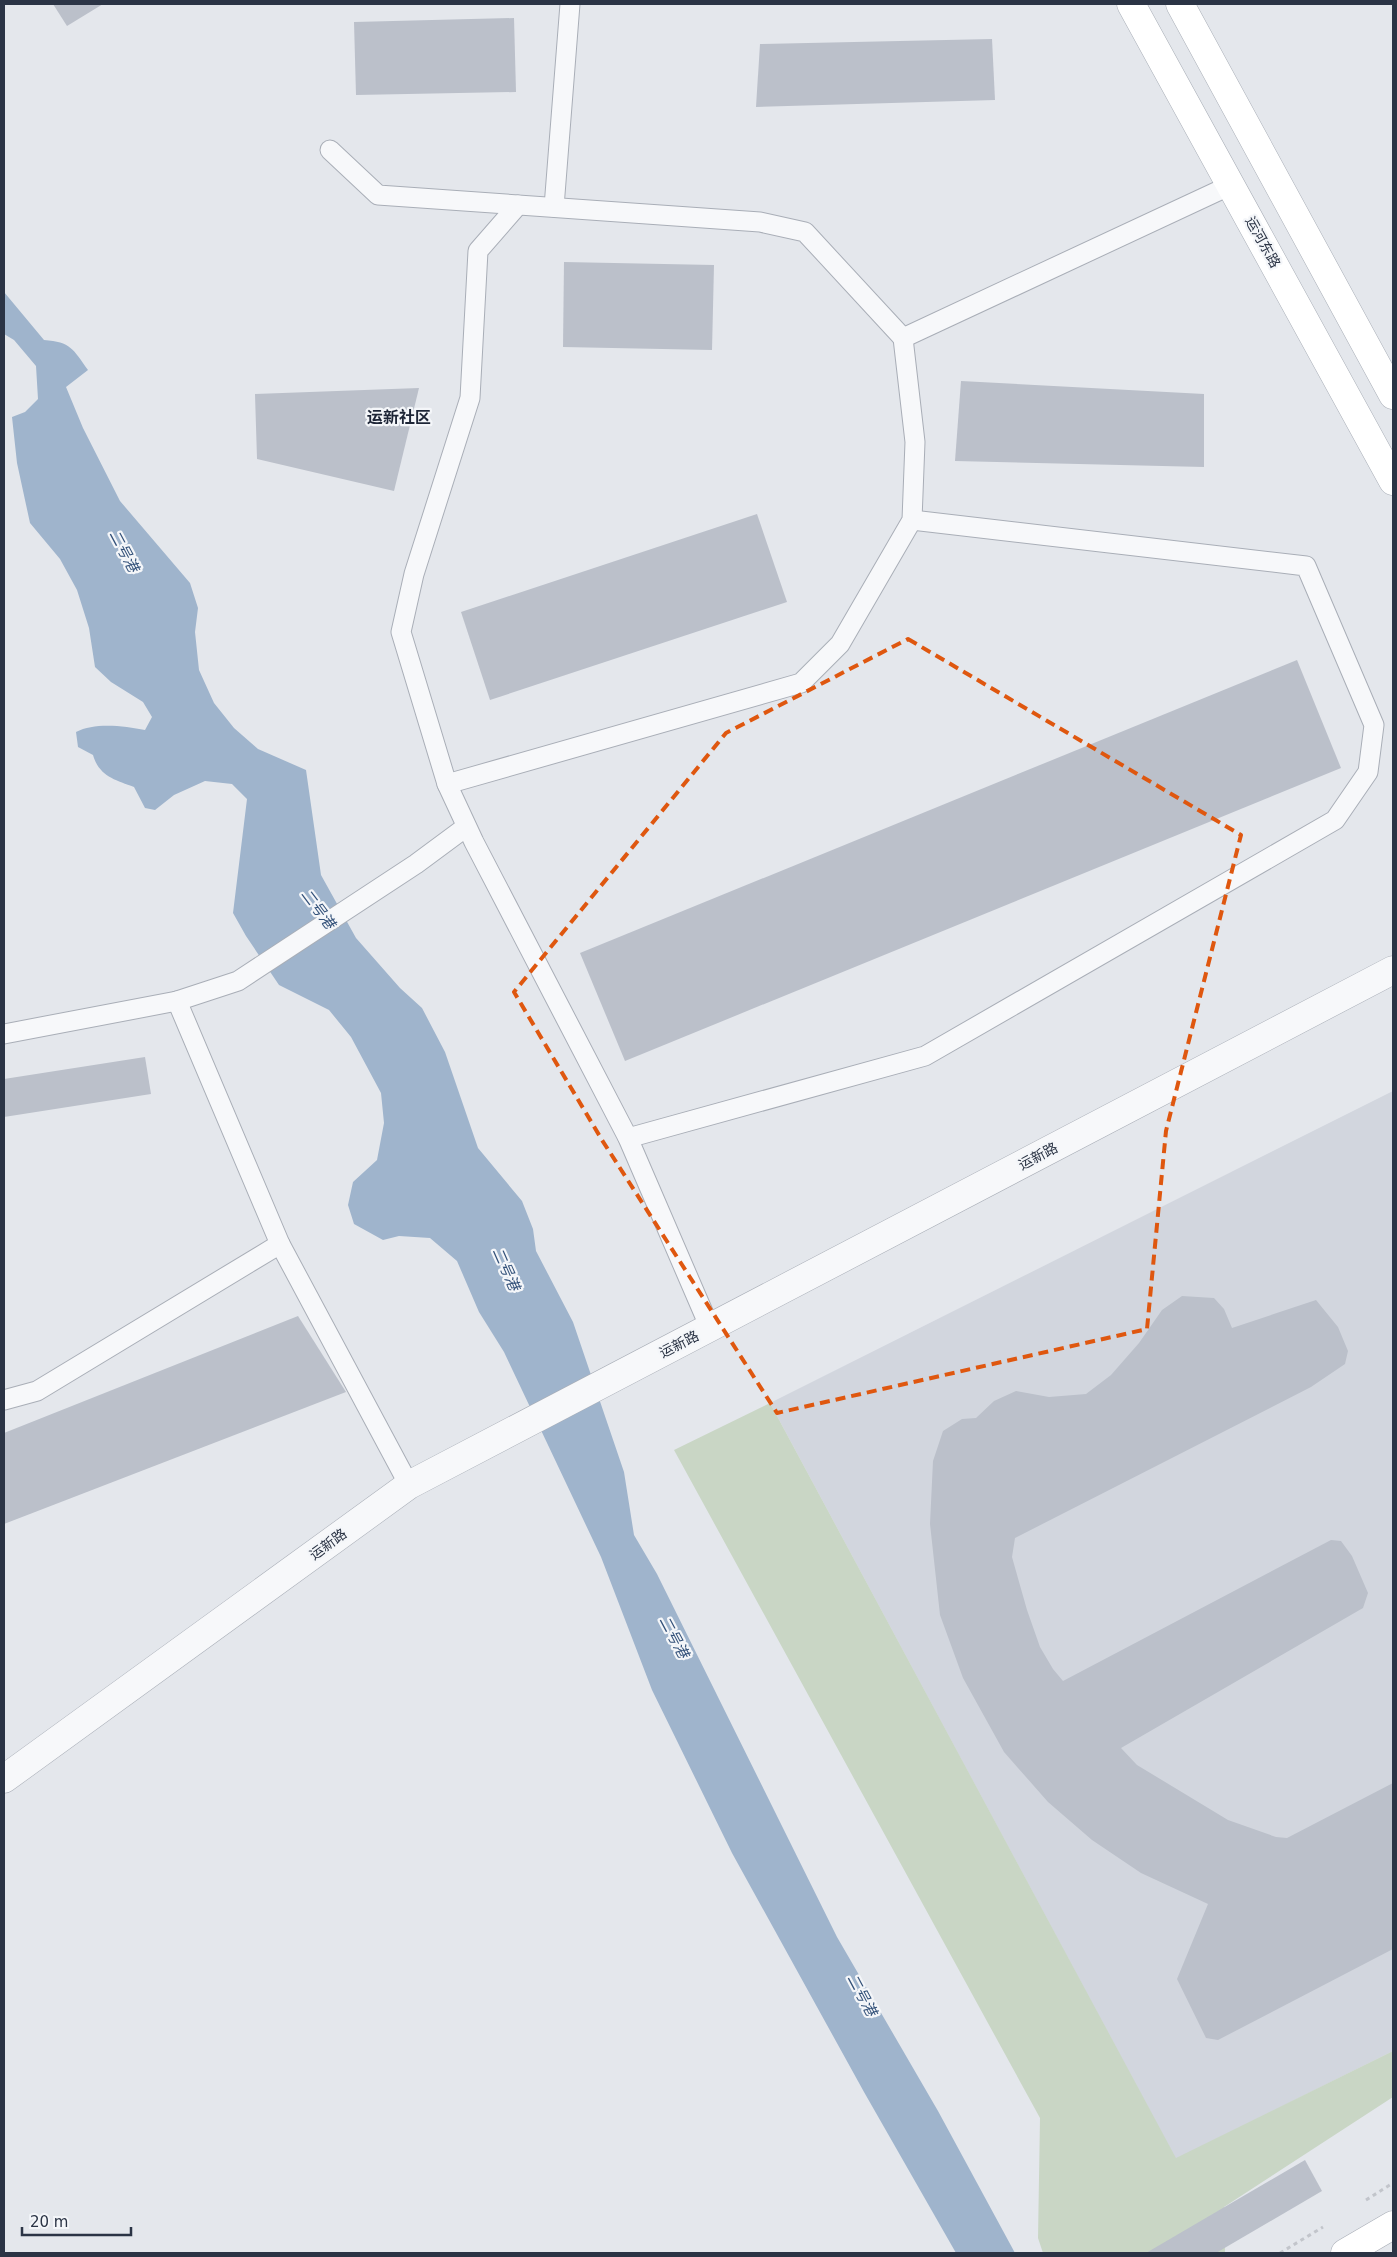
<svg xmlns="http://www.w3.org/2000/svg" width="1397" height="2257" font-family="'DejaVu Sans','Noto Sans SC',sans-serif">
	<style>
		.built { fill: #d2d6de }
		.green { fill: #c9d6c5 }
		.water { fill: #9fb4cc }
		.building { fill: #bbc0ca }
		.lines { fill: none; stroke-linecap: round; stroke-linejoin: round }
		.service-casing { stroke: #a9aeb7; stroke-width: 21 }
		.tertiary-casing { stroke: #a9aeb7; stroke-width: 29 }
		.secondary-casing { stroke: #a9aeb7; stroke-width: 29 }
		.path { stroke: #c2c5cb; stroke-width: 3; stroke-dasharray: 4 4; stroke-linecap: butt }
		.service { stroke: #f7f8fa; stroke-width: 19 }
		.tertiary { stroke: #f7f8fa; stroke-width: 28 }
		.secondary { stroke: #fff; stroke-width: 28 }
		.marked { fill: none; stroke: #df570f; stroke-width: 4; stroke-dasharray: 10 6; stroke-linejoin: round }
		.labels { text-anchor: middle; stroke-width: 4.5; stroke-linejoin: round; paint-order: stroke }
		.street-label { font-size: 14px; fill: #2b3445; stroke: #f4f6f9 }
		.water-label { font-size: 15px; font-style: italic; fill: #34527a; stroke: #f4f6f9 }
		.quarter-label { font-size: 16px; font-weight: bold; fill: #1d2536; stroke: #f4f6f9 }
	</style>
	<rect width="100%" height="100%" fill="#e4e7ec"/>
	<path class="built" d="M1393 1091V2051L1176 2159 770 1403Z"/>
	<path class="green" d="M770 1403 1176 2158 1393 2051V2097L1224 2207 1225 2253H1043L1038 2238 1040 2118 674 1450Z"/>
	<path class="water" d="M4 292 44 340C71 342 73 349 88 370L66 387 83 428 120 501 190 583 198 608 195 632 199 670 214 703 234 728 258 749 306 770 321 875 356 938 400 988 422 1008 445 1052 478 1148 522 1201 533 1229 536 1251 573 1322 624 1472 634 1535 657 1574 837 1937 938 2111 1015 2253H956L864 2092 732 1853 652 1690 601 1557 504 1352 479 1312 457 1261 430 1238 399 1236 383 1240 354 1224 348 1205 353 1182 377 1160 384 1123 381 1093 351 1037 329 1010 279 985 246 936 233 913 247 799 232 784 205 781 174 795 155 810 145 808 134 787C115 780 99 776 93 755L78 747 76 732C95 722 124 726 145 730L152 717 143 702 111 682 95 667 89 628 77 590 60 559 30 523 17 463 12 417 25 412 38 399 36 366 14 340 4 334Z"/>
	<g class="building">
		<path d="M53 4H103L67 26Z"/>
		<path d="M514 18 516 92 356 95 354 22Z"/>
		<path d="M992 39 995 100 756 107 760 44Z"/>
		<path d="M564 262 714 265 712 350 563 347Z"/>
		<path d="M961 381 1204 394V467L955 461Z"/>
		<path d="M419 388 394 491 257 459 255 394Z"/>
		<path d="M757 514 787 602 490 700 461 612Z"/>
		<path d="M1297 660 1341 768 625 1061 580 953Z"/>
		<path d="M145 1057 151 1094 4 1117V1079Z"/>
		<path d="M1182 1296 1214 1298 1224 1309 1232 1328 1316 1300 1338 1327 1348 1351 1345 1364 1311 1387 1015 1538 1012 1557 1027 1610 1040 1647 1053 1669 1063 1681 1331 1540 1341 1541 1352 1556 1368 1593 1363 1608 1121 1748 1137 1765 1228 1820 1276 1837 1287 1838 1393 1783V1949L1218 2040 1206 2038 1177 1979 1208 1904 1141 1873 1092 1840 1048 1802 1004 1752 963 1678 940 1615 930 1524 933 1461 943 1431 962 1419 976 1418 994 1401 1016 1391 1049 1397 1086 1394 1111 1375 1139 1343 1162 1310Z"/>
		<path d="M298 1316 346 1392 4 1524V1433Z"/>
		<path d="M1305 2160 1322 2191 1216 2253H1146Z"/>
	</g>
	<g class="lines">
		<defs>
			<g id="service">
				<path d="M330 150 378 195 760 222 805 232 903 338 1231 185"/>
				<path d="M518 205 478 251 470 398 414 574 401 632 447 784 474 842 628 1138 710 1328"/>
				<path d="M554 207 570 4"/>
				<path d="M447 784 801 683 840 644 912 520 915 442 903 338"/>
				<path d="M177 1001 280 1244 409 1485"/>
				<path d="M4 1034 177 1001 238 981 416 864 466 827"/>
				<path d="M628 1138 925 1056 1335 820 1368 772 1374 725 1306 566 912 520"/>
				<path d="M4 1400 37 1391 280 1244"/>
			</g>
			<path id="tertiary" d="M4 1779 409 1485 1393 970"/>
			<g id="secondary">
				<path d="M1131 4 1393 481"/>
				<path d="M1180 4 1393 395"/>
				<path d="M1345 2253 1393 2225"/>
			</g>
		</defs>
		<use href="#service" class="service-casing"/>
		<use href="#tertiary" class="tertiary-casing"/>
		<use href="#secondary" class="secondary-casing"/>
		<g class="path">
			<path d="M1366 2200 1393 2183"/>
			<path d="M1280 2253 1323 2227"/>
		</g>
		<use href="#service" class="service"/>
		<use href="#tertiary" class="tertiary"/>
		<use href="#secondary" class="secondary"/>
	</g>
	<path class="marked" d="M908 639 1241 835 1166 1131 1147 1329 777 1413 602 1140 514 992 726 733Z"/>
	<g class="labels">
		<g class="street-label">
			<text transform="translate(1263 242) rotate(61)" y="5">运河东路</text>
			<text transform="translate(1038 1156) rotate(-28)" y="5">运新路</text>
			<text transform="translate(679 1344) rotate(-27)" y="5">运新路</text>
			<text transform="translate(328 1544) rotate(-36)" y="5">运新路</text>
		</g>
		<g class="water-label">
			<text transform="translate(124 551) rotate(62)" y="5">二号港</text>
			<text transform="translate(318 909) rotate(53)" y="5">二号港</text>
			<text transform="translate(506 1269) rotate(66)" y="5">二号港</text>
			<text transform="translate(674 1637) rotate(62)" y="5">二号港</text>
			<text transform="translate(862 1995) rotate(62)" y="5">二号港</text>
		</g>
		<g class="quarter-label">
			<text x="399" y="423">运新社区</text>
		</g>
	</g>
	<rect width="1397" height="2257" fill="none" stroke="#2b3445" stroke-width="10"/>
	<path d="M22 2227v8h109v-8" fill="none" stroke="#2b3445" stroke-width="2.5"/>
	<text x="30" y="2227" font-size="15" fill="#2b3445" stroke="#f4f6f9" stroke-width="4" paint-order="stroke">20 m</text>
</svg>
